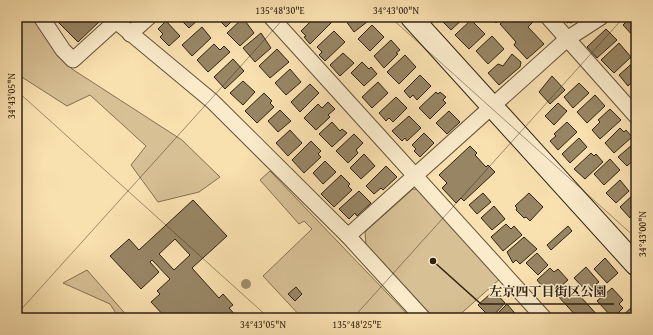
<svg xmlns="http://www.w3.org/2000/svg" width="653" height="335" font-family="'Gentium Book Plus','Noto Serif JP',serif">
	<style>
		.green { fill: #d7c094; stroke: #837154 }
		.building { fill: #988564; stroke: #2f2213; fill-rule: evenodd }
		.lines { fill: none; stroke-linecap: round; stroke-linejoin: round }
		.street-casing { stroke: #62523a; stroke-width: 17 }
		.secondary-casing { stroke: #2f2213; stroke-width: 23 }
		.street { stroke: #fbebcb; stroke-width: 15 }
		.secondary { stroke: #fbebcb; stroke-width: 21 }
		.tree { fill: #a18e6b }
		.ticks { fill: none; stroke: #2f2213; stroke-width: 1; stroke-opacity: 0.45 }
		.leader { fill: none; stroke: #2f2213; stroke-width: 1.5 }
		.callout-dot { fill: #2f2213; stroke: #fbebcb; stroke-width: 1.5 }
		.callout-label { font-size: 13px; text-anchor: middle; font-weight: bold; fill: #2f2213; stroke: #fbebcb; stroke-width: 3; stroke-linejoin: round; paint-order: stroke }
		.neatline { fill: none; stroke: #2f2213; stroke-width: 1.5 }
		.ticks-label { font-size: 10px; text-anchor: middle; fill: #2f2213 }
	</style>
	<rect width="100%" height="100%" fill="#f9e0af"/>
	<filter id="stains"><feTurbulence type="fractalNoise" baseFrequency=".005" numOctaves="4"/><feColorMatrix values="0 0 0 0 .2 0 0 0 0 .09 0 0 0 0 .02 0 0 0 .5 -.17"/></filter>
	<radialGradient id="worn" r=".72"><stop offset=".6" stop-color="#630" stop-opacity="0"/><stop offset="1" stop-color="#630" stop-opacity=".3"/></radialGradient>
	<g class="green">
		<path d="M17 17H35L59 54 72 69 182 140 220 177 199 192 158 202 131 165 146 146 90 95 67 106 17 74Z"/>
		<path d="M270 171 411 318H302L263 276 312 229 304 221 299 224 260 180Z"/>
		<path d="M413 189 421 190 501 278 456 318H434L366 244 365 232Z"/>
		<path d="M87 270 129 318H119L110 304 63 283Z"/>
	</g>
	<g class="building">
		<path d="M63 17H98L101 20 78 42 58 22Z"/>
		<path d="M178 17H197L199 19 189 28Z"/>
		<path d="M216 17H236L226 27Z"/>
		<path d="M296 17H305L300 21Z"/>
		<path d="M315 17H329L333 21 310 44 304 37 306 36 301 31Z"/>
		<path d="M343 17H369L371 19 354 32Z"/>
		<path d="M438 17H465L451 30Z"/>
		<path d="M491 17H502L496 23Z"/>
		<path d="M508 17H532L535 20 528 27 544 44 527 59 514 45 516 42 500 24Z"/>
		<path d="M563 17H580L571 23 569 22 567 23Z"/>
		<path d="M631 17H636V39L623 25Z"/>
		<path d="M243 18 254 33 240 46 227 33Z"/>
		<path d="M471 20 485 34 469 49 455 35Z"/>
		<path d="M166 21 180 36 169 46 160 37 163 34 158 29Z"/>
		<path d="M372 25 384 37 370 51 358 39Z"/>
		<path d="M202 27 211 38 192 56 182 45Z"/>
		<path d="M606 29 617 40 597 58 587 47Z"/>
		<path d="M334 31 345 42 325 61 319 55 322 52 317 47Z"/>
		<path d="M261 33 271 48 255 62 243 48Z"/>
		<path d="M492 36 504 49 488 64 476 51Z"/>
		<path d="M391 40 400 50 396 53 398 54 384 68 374 56Z"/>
		<path d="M619 43 631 57 614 73 601 60Z"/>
		<path d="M214 44 220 50 224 46 230 52 208 72 197 60Z"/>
		<path d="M277 49 289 62 270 78 259 66Z"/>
		<path d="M343 53 354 63 340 76 330 65Z"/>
		<path d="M512 54 521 62 520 67 499 85 488 73 498 64 503 66Z"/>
		<path d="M405 55 416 67 399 84 387 72Z"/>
		<path d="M233 59 244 71 225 89 214 77Z"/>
		<path d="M636 60V78L628 86 619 75Z"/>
		<path d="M362 62 369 69 371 67 377 74 364 86 351 73Z"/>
		<path d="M290 69 301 82 286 95 275 83Z"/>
		<path d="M420 75 431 86 417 100 413 95 410 98 404 91Z"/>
		<path d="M552 76 565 90 550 104 539 92Z"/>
		<path d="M243 81 255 92 243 105 230 93Z"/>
		<path d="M378 82 388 93 372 108 362 97Z"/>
		<path d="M579 83 589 93 573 108 564 97Z"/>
		<path d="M310 84 319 93 300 112 291 102Z"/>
		<path d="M436 92 438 94 440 92 446 97 443 100 446 103 430 119 419 108Z"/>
		<path d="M264 93 272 101 270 103 274 107 257 123 245 111Z"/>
		<path d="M595 95 605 106 587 123 577 112Z"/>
		<path d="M396 97 407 108 393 122 389 118 386 121 379 113Z"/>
		<path d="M328 102 335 109 328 115 330 117 316 130 304 118 318 104 322 108Z"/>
		<path d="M558 103 567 111 554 125 545 116Z"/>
		<path d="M610 109 621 120 600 139 592 130 600 122 598 120Z"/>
		<path d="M280 110 291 121 278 132 268 121Z"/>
		<path d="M449 111 460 122 447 134 436 123Z"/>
		<path d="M409 116 421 128 407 141 405 138 402 141 392 131Z"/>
		<path d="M332 122 340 131 342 129 347 133 332 147 319 134Z"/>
		<path d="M567 122 577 132 558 150 550 141 556 136 554 134Z"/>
		<path d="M620 128 624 132 626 130 632 137 614 153 605 143Z"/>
		<path d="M290 130 302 143 288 156 276 143Z"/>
		<path d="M424 133 434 143 420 157 414 151 416 149 412 145Z"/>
		<path d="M354 134 363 143 356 150 358 153 348 163 336 151Z"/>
		<path d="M579 138 587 147 570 163 562 154Z"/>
		<path d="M311 141 321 151 318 154 321 157 304 173 292 160Z"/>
		<path d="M633 144 636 146V158L627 166 618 157Z"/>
		<path d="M470 146 477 153 475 155 486 167 488 165 495 172 464 201 461 198 456 203 442 188 447 183 439 175Z"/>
		<path d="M591 153 594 156 596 154 603 162 585 179 574 169Z"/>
		<path d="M364 154 375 166 361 179 350 168Z"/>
		<path d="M610 159 620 170 604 185 594 174Z"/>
		<path d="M325 161 336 172 323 184 313 173Z"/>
		<path d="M386 166 397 177 383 190 381 188 374 194 366 186Z"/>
		<path d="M341 175 350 184 348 186 352 190 334 207 321 194Z"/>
		<path d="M620 180 629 191 616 203 606 193Z"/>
		<path d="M359 191 371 203 357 216 355 213 349 219 339 209Z"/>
		<path d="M483 193 491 202 477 214 469 205Z"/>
		<path d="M529 193 543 207 530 221 526 217 524 218 516 210 517 208 515 206Z"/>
		<path d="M635 193 636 195V221L631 216 630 218 620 207Z"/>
		<path d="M193 200 227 236 192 268 219 298 223 294 233 305 229 308 238 318H166L151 302 160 294 157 291 170 279 152 260 150 262 159 272 141 289 110 256 129 239 139 250ZM175 239 190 255 174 270 159 254Z"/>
		<path d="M494 206 505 219 492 230 481 218Z"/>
		<path d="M506 224 511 229 514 226 522 235 503 251 491 237Z"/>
		<path d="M568 226 572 231 551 250 547 245Z"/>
		<path d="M524 237 537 249 520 264 516 260 513 263 507 252Z"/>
		<path d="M537 253 548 265 538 275 526 263Z"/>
		<path d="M605 258 618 273 607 283 594 269Z"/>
		<path d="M586 267 599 282 595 285 597 287 589 294 574 278Z"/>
		<path d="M550 268 554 272 558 269 568 280 550 296 537 280Z"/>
		<path d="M569 284 600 318H578L557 295Z"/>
		<path d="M296 287 302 294 295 301 288 294Z"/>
		<path d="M612 288 623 300 619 304 623 308 613 318 597 301Z"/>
		<path d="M496 293 505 303 493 316 490 313 488 315 478 305 490 294 492 296Z"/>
		<path d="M507 304 519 318H493Z"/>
		<path d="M633 306 636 310V318H620Z"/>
	</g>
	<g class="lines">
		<defs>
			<g id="street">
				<path d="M41 17 63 50 73 60 115 22"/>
				<path d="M111 17 212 101 348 236 423 318"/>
				<path d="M271 17 544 318"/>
				<path d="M548 17 636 116"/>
				<path d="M130 34 149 17"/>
				<path d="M348 236 567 39 601 17"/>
			</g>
			<path id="secondary" d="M411 17 636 265"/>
		</defs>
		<use href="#street" class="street-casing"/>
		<use href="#secondary" class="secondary-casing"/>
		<use href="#street" class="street"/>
		<use href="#secondary" class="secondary"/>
	</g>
	<circle class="tree" cx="246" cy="284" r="5"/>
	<path class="ticks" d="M390 17 636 238M17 91 269 318M17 314 285 17M353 318 624 17"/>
	<path class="leader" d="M433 261L481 304H614"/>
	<circle class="callout-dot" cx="433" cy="261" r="4"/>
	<g class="callout-label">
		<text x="548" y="296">左京四丁目街区公園</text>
	</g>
	<rect width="653" height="335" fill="none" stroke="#f9e0af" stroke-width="44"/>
	<rect x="22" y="22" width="609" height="291" class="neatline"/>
	<g class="ticks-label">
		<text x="280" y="14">135°48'30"E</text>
		<text x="396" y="14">34°43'00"N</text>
		<text transform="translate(11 96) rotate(-90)" y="4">34°43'05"N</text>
		<text transform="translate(642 234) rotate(-90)" y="4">34°43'00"N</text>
		<text x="263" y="328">34°43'05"N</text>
		<text x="357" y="328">135°48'25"E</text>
	</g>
	<rect width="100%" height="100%" filter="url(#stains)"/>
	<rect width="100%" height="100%" fill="url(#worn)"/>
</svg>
